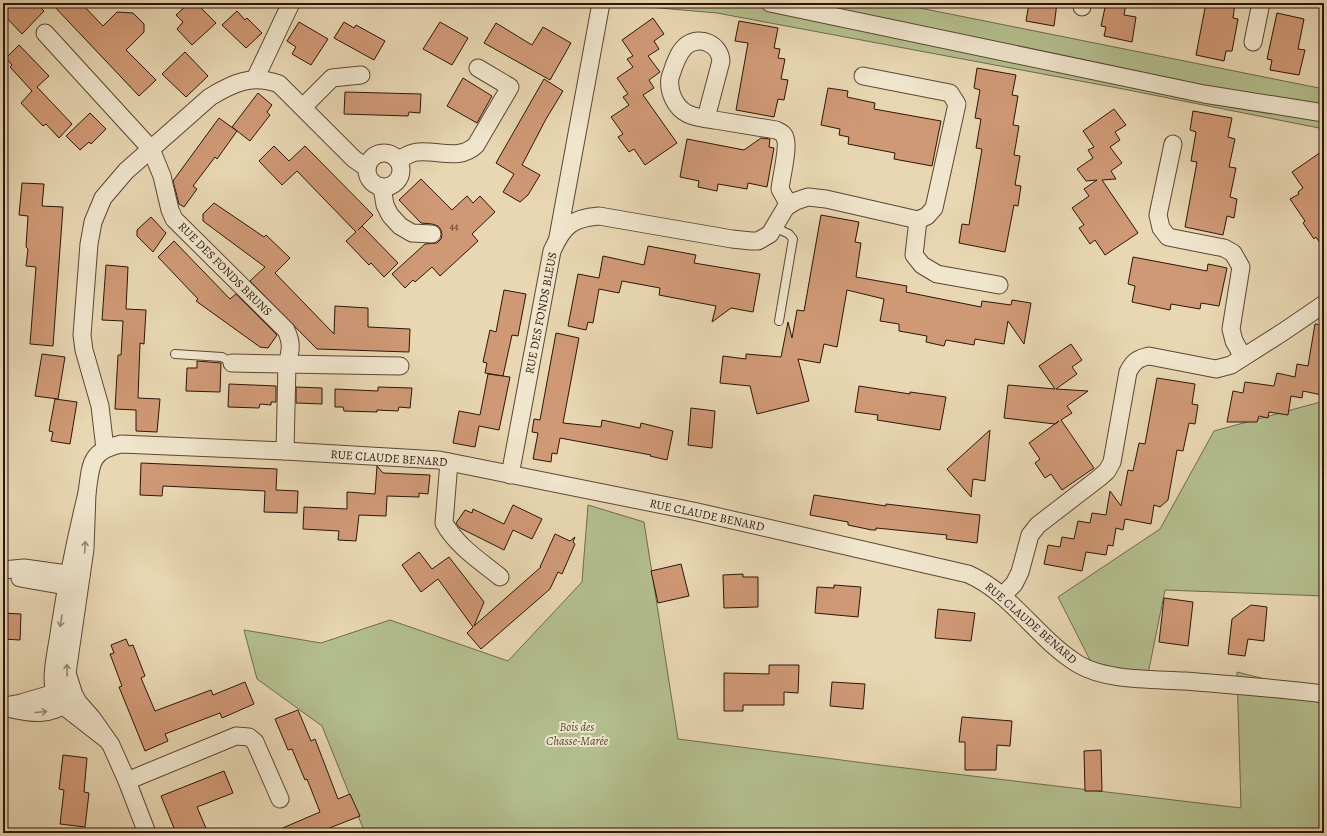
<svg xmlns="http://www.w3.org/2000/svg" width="1327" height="836" font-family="Alegreya,serif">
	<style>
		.green { fill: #b4bf8e; stroke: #706a4c }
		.building { fill: #d09976; stroke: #2d150a }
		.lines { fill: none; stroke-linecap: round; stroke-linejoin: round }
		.lane-casing { stroke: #5c4634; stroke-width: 10 }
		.street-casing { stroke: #5c4634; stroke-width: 19 }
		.lane { stroke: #f0e5cd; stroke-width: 8 }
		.street { stroke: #f0e5cd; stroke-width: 17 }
		.oneway { stroke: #988775 }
		.labels { text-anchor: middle; stroke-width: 4; stroke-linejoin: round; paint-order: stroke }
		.number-label { font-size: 10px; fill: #563625 }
		.street-label { font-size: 12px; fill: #2d150a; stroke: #f0e5cd }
		.park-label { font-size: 12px; font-style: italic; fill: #564832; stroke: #f0e5cd }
	</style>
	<rect width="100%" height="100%" fill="#e8d7b2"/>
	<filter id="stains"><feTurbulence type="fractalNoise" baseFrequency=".005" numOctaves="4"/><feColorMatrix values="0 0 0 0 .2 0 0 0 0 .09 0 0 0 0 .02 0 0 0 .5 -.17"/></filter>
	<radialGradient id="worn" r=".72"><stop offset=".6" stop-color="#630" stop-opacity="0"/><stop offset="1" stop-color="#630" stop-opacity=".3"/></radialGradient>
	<g class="green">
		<path d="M602 3H895L1324 89V129L1123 89 717 13Z"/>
		<path d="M1324 401V596L1165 590 1148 674 1091 662 1058 597 1160 529 1214 431Z"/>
		<path d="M588 505 644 522 678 739 888 766 1241 808 1237 672 1324 694V833H365L322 726 257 679 244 630 321 643 390 620 508 661 582 582Z"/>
	</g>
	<g class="building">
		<path d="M3 3H36L44 11 22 34 3 14Z"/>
		<path d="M51 3H81L103 26 117 12 133 13 144 24V32L126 50 156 80 139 96Z"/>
		<path d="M189 3H196L216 23 192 45 177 29 183 22 176 15Z"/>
		<path d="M1029 3H1057L1054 26 1026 21Z"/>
		<path d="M1106 3H1126L1124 15 1136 17 1132 42 1104 36 1106 27 1101 26Z"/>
		<path d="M1206 3H1235L1233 18 1238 19 1232 51H1226L1224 61 1196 55Z"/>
		<path d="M237 11 245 20 247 18 262 33 246 48 222 25Z"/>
		<path d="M1277 13 1304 19 1298 49 1305 50 1299 75 1270 70 1272 60 1267 59Z"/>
		<path d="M653 18 664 34 654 41 659 49 648 56 660 72 649 80 654 88 643 95 677 143 645 165 634 149 629 152 618 137 623 134 611 117 629 105 623 97 628 94 617 78 633 67 627 59 633 56 622 40Z"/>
		<path d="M739 21 778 28 774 48 780 49 778 58 785 59 781 79 788 80 784 100 778 99 774 117 736 110 748 43 735 41Z"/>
		<path d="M299 22 328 39 311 65 292 54 296 47 287 41Z"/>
		<path d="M344 22 354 28 356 25 385 41 374 60 334 38Z"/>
		<path d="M440 22 468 38 452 65 423 49Z"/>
		<path d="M496 23 532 45 543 27 571 43 550 80 484 43Z"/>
		<path d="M19 45 49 76 37 87 72 124 59 138 46 124 43 126 21 103 32 91 10 67 12 65 6 58Z"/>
		<path d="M185 52 208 76 186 97 162 74Z"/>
		<path d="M977 68 1016 75 1012 95 1018 96 1013 125 1019 126 1014 155 1020 156 1015 185 1021 186 1018 206 1014 205 1005 252 959 243 962 224 969 225 982 149 976 148 981 119 975 118 980 90 974 88Z"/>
		<path d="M463 78 492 96 477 123 447 106Z"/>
		<path d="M544 79 563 91 546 119 522 165 540 175 528 195 520 202 503 192 514 174 496 163Z"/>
		<path d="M828 88 848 91 847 97 875 103 874 109 941 121 932 166 894 159 895 153 848 144 849 137 839 135 840 129 821 125Z"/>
		<path d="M345 92 421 94 420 113 409 112 408 116 344 114Z"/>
		<path d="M258 93 272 105 267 112 270 115 250 141 232 127Z"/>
		<path d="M1114 109 1126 125 1115 132 1120 140 1110 147 1122 163 1111 171 1116 179 1102 180 1138 233 1105 255 1095 240 1090 244 1079 228 1084 225 1072 208 1089 196 1084 189 1097 180 1086 181 1077 169 1093 158 1088 150 1094 147 1083 131Z"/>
		<path d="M1193 111 1232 118 1228 137 1235 139 1229 167 1236 168 1230 197 1237 199 1234 218 1227 216 1223 235 1185 227 1197 162 1191 161 1196 132 1190 130Z"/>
		<path d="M90 113 106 129 91 144 89 142 80 150 66 136Z"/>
		<path d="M219 118 237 131 217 159 215 157 193 186 197 189 184 207 179 204 173 181Z"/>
		<path d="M761 138 770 139 769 147 774 148 767 187 748 183 747 189 718 184 717 191 698 187 699 181 680 177 687 139 744 150Z"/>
		<path d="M274 146 289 161 305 146 373 215 358 230 362 226 398 263 384 277 371 263 369 265 346 241 356 232 297 171 282 185 259 161Z"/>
		<path d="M1324 150V249L1316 237 1314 239 1303 223 1305 221 1290 199 1299 194 1298 192 1303 188 1292 172Z"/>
		<path d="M421 179 452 210 467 196 473 203 480 196 495 212 472 234 478 241 440 276 432 267 415 282 413 280 405 288 392 274 425 244 437 243 441 239 442 235 441 230 438 226 432 224 421 223 399 200Z"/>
		<path d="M22 183 44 184 42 206 63 207 53 346 30 344 36 267 26 266 28 249 26 247 28 216 19 215Z"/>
		<path d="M214 203 264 237 266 235 290 258 275 273 334 334 335 306 368 308V327L410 329 409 352 317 349 250 281 265 267 203 221V214Z"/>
		<path d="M821 215 859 222 855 242 861 243 856 277 907 286 906 292 981 307 982 301 1011 305 1012 300 1031 303 1024 344 1008 321 1004 344 975 339 974 345 946 340 944 346 926 342 927 336 899 331V324L880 321 884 299 847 290 837 347 824 344 820 363 798 359 809 401 757 414 750 386 720 383 723 356 746 359V354L781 357 788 322 792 338 797 310 804 311Z"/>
		<path d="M151 217 166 233 153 252 137 236V230Z"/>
		<path d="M174 241 230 299 236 294 277 335 268 348 260 347 196 301 198 299 158 257Z"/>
		<path d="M648 246 696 255 694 263 760 274 753 312 731 308 712 322 716 306 659 295 660 288 622 281 619 293 599 289 593 323 588 322 586 330 568 326 578 274 599 278 603 256 644 265Z"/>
		<path d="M1133 257 1207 271 1208 264 1227 268 1219 306 1201 303 1200 309 1171 304 1170 310 1132 302 1135 286 1128 284Z"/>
		<path d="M106 265 128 267 126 309 146 310 144 344 140 343 138 398 160 399 157 432 136 431V410L115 409 118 355H121L123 321 102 320Z"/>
		<path d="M504 290 526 294 518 336 512 335 503 376 485 373 487 363 483 362 490 330 496 332Z"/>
		<path d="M1315 324 1324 325V386L1322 395 1303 391 1302 398 1291 396 1288 415 1269 412 1268 418 1259 416 1257 422H1227L1233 391 1243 393 1245 382 1274 386 1277 373 1295 377 1297 364 1308 366Z"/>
		<path d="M556 333 579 338 563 423 601 427 602 420 640 428 641 423 673 431 667 460 650 456 651 455 560 438 557 454 552 453 551 462 533 459 538 433 532 432 534 419 540 420Z"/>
		<path d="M1071 344 1082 360 1072 367 1077 374 1056 389 1088 391 1067 406 1072 413 1061 420 1094 468 1062 490 1051 474 1045 478 1035 463 1040 459 1029 443 1059 421 1055 424 1004 418 1008 385 1055 389 1039 366Z"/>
		<path d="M42 354 65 357 58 399 35 396Z"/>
		<path d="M197 361 221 363 220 392 186 391 187 368H197Z"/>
		<path d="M488 374 510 377 499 430 479 426 475 447 453 443 459 411 480 415Z"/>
		<path d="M1157 378 1195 384 1192 404 1198 405 1195 424 1189 423 1183 451 1177 450 1168 500 1160 507 1154 505 1151 524 1125 519 1123 530 1116 528 1113 546 1108 545 1106 555 1086 552 1082 571 1044 564 1048 545 1060 547 1062 537 1074 539 1078 521 1090 523 1092 513 1106 515 1110 491 1121 506 1128 470 1133 471 1139 443 1145 444Z"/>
		<path d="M229 384 276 386V402H271V405L260 404 259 408 228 407Z"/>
		<path d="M859 386 910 394V392L946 397 940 430 877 420 878 415 855 412Z"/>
		<path d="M296 387 322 388V404L296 403Z"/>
		<path d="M378 387 412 388 410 408 399 407 398 411 377 410V412L344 411 343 407H335V389L378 391Z"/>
		<path d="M55 399 77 402 70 444 51 441 53 432 49 431Z"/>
		<path d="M691 408 715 411 712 448 688 445Z"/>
		<path d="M990 430 985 481 973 479 971 497 947 469Z"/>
		<path d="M141 463 277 469 276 490 298 491 297 513 264 512 265 491 163 486 162 496 140 495Z"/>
		<path d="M377 466 383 473 430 475 428 494 419 493V497L387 496 386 516 359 515 356 541 338 540 339 531 303 529 304 507 347 509V492L375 494Z"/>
		<path d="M814 495 886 506V504L980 515 977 543 946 539 947 535 876 528V530H872L848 525V522L810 515Z"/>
		<path d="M513 505 542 519 532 539 513 530 504 550 460 528 456 523 465 510 472 513 473 509 504 524Z"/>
		<path d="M555 534 570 541 575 537 573 542 575 544 562 574 558 572 550 589 481 649 467 633 473 627 438 579 421 592 402 565 419 552 432 569 449 557 484 602 474 626 541 567H540Z"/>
		<path d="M681 564 689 596 658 603 651 571Z"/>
		<path d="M743 574V577H758V607L724 608 723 575Z"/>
		<path d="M834 585 861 587 858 617 815 613 817 587 834 588Z"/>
		<path d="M1164 598 1193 602 1188 646 1159 642Z"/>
		<path d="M1251 605 1267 607 1264 641 1248 639 1245 656 1228 654 1232 619Z"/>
		<path d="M938 609 975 613 971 641 935 638Z"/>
		<path d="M3 613 21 614 20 640 3 639Z"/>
		<path d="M126 639 129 646 133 645 145 676 141 678 155 711 211 690 213 695 245 682 254 704 222 718 220 713 165 734 168 741 145 751 119 687 122 686 110 654 114 653 111 645Z"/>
		<path d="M769 665H799L798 693 784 692V705H743V711H724V673L769 674Z"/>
		<path d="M832 682 865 684 863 709 830 706Z"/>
		<path d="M298 710 311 741 315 739 338 799 350 794 360 816 327 829 329 833H271L320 812 307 779 305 780 292 749 288 750 275 719Z"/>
		<path d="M962 717 1012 721 1010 746 997 745 996 770H965V742H959Z"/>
		<path d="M1101 750 1102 791H1085L1084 751Z"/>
		<path d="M63 755 87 758 84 792 89 793 85 827 60 824 64 790 59 789Z"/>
		<path d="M224 771 233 793 197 807 208 833H176L161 796Z"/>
	</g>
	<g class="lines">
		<defs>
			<g id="lane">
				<path d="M774 227 789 234 793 239 779 321"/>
				<path d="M175 354 222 357 232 363"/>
			</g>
			<g id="street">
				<path d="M770 3 1204 94 1324 113"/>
				<path d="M1082 7V3"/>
				<path d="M45 33 151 149 162 176 170 210 174 219 286 330C292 343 291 350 287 364L285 451"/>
				<path d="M1253 42 1261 3"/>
				<path d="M863 76 950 93 957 104 934 208 927 216 918 220"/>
				<path d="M255 79 291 3"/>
				<path d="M303 107 332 78 361 75"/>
				<path d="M706 118 721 61C720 45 701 35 687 45 680 50 677 59 674 66 673 70 671 74 670 78 668 91 675 108 688 114 697 118 707 119 715 120L776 130C780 132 784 133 785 138 789 146 781 179 780 189L789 205"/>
				<path d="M1173 144 1158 215 1161 228 1168 237 1224 248 1233 253 1241 267 1231 329 1234 341 1243 357"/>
				<circle cx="384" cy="170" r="17"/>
				<path d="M398 160C404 157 411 152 418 152 438 150 460 161 476 145L510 87 478 68"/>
				<path d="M382 187 385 205 390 215 400 226 412 233 432 234"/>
				<path d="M558 237 601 3"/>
				<path d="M232 363 400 366"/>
				<path d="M105 449 100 406 84 350 82 335 89 244 93 222 103 198 126 171 210 97C233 83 252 74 279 84L354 159 367 168"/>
				<path d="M449 462 444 523C457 546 479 560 500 577"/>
				<path d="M510 475 552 251C563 226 572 218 599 216L732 239 751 241H758L770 234 786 207 796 201 808 197 826 199 918 220 914 255 922 265 937 274 999 285"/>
				<path d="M87 493C91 465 89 451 121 444L285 451 439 460 693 511 968 574C1012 593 1037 639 1078 664 1106 681 1152 679 1185 681 1231 685 1278 688 1324 694"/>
				<path d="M3 570 24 568 81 576"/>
				<path d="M20 578 77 588"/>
				<path d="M1002 596 1014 584 1020 572 1030 535 1038 525 1099 478 1107 471 1112 462 1128 372C1133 362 1138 358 1149 356L1216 369 1231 365 1283 332 1324 304"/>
				<path d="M5 706 21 703 65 690"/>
				<path d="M3 707C30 713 47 718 71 701"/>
				<path d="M106 739 61 704C55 697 53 688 53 679 53 662 58 644 60 627 67 582 76 538 87 493L85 549 67 673 74 695 78 702 92 718 111 745 127 781 147 833"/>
				<path d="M127 781 236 736 249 737 255 742 280 799"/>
			</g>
		</defs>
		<use href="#lane" class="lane-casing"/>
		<use href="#street" class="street-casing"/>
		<use href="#lane" class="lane"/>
		<use href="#street" class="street"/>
	</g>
	<defs><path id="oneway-shaft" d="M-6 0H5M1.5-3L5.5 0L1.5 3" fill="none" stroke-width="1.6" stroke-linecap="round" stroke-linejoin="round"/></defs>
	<g class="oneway">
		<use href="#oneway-shaft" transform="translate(85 547) rotate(-86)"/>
		<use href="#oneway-shaft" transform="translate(61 621) rotate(99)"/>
		<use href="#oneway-shaft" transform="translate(67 670) rotate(-91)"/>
		<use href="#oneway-shaft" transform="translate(41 712) rotate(-5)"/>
	</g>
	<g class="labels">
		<g class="number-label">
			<text x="454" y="230">44</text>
		</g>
		<g class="street-label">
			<text transform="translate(225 269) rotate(45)" y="4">RUE DES FONDS BRUNS</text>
			<text transform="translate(541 313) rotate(-79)" y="4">RUE DES FONDS BLEUS</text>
			<text transform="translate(389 458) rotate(4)" y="4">RUE CLAUDE BENARD</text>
			<text transform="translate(707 515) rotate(12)" y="4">RUE CLAUDE BENARD</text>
			<text transform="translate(1031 623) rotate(41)" y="4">RUE CLAUDE BENARD</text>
		</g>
		<g class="park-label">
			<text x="577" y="731">Bois des<tspan x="577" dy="14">Chasse-Marée</tspan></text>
		</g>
	</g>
	<rect width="1327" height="836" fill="none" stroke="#e8d7b2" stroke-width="16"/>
	<rect x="4" y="4" width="1319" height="828" fill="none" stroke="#2d150a" stroke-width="2"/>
	<rect x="8" y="8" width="1311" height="820" fill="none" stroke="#2d150a"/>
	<rect width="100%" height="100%" filter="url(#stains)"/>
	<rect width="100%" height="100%" fill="url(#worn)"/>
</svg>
